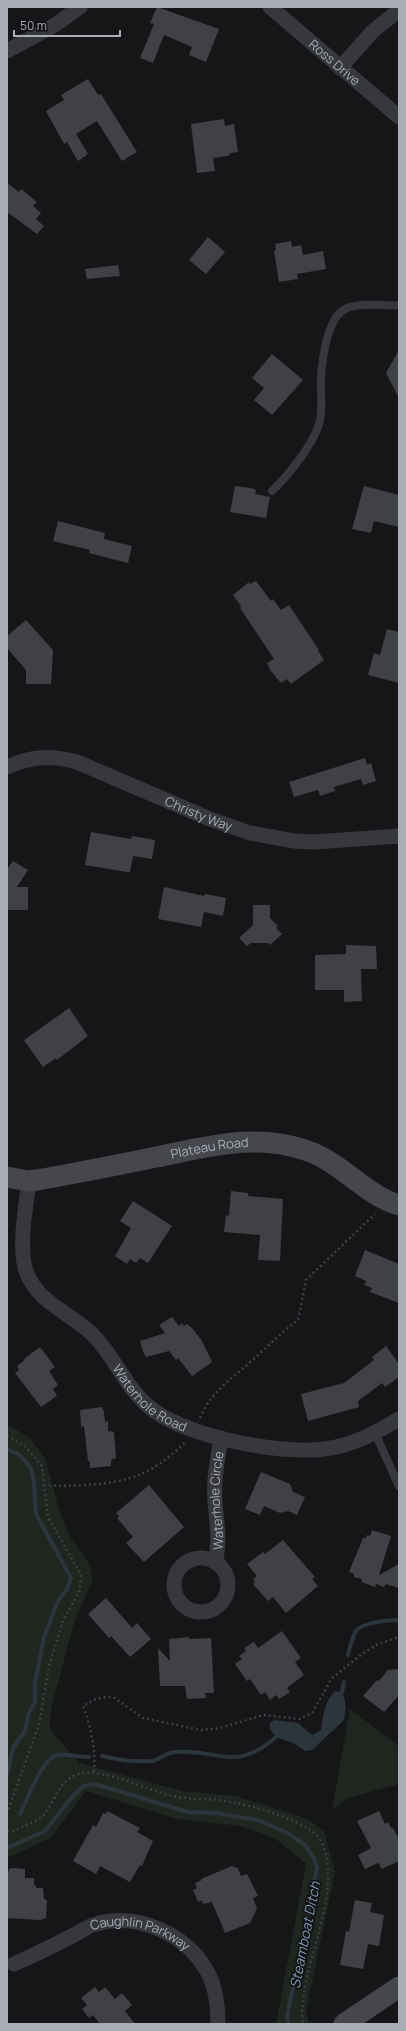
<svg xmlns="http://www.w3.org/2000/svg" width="406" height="2031" font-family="Manrope,sans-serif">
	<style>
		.green { fill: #1e261f }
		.water { fill: #2c353c }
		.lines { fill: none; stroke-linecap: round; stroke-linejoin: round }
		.stream { stroke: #2c353c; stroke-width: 4 }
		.building { fill: #404145 }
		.path { stroke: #3d3f44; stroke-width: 2.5; stroke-dasharray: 2 3; stroke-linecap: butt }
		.lane { stroke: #37383d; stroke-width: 8 }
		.street { stroke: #37383d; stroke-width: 15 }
		.secondary { stroke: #45474d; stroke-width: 21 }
		.labels { text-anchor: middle; stroke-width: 3.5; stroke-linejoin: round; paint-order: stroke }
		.street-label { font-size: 13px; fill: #a8adb8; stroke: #111113 }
		.water-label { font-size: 14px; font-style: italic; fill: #7f9bb3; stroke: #111113 }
	</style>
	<rect width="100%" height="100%" fill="#161618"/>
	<g class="green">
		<path d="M7 1424 31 1439 46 1460 59 1510 71 1538 89 1563 93 1579 74 1623 52 1705 49 1724 53 1733 79 1763 182 1791 236 1796 307 1819 324 1831 335 1872 306 2011 309 2024H276L306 1864 276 1839 241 1826 177 1819 86 1791 51 1838 7 1858Z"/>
		<path d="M350 1709 399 1746V1784L348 1798 332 1810Z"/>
	</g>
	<path class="water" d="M335 1691 342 1692C346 1699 347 1713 343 1721L312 1750 305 1751 295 1744 276 1737 270 1729V1723L274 1720 298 1723 312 1735 321 1730C323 1716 324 1702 335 1691Z"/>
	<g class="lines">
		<g class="stream">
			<path d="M7 1449 20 1455 31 1468 34 1482 36 1514 71 1578 67 1589 58 1601 44 1637 35 1683V1702L28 1715 25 1731 13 1748 7 1776"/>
			<path d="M348 1655C350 1647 352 1638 356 1631 363 1622 389 1620 399 1620"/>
			<path d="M342 1692 344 1682"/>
			<path d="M102 1756C118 1760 136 1762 153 1761 159 1760 164 1753 175 1752 219 1748 234 1774 276 1737"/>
			<path d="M20 1814C27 1801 42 1757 58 1755 68 1754 79 1757 89 1757"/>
			<path d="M7 1848 45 1831 72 1797 83 1786 95 1784 188 1812 216 1813 258 1820 288 1833 305 1845 313 1857 317 1868 287 2017 288 2024"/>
		</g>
	</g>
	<g class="building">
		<path d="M157 7 219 29 206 62 189 55 192 47 164 35 153 63 140 58 154 24 150 23Z"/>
		<path d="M88 79 98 95 101 94 137 152 122 161 97 121 76 134 88 154 78 161 67 142 64 144 46 111 64 100 61 95Z"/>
		<path d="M224 119 225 126 234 124 238 152 231 153 228 156 213 158 215 171 197 173 191 124Z"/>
		<path d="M7 183 19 192 21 189 37 202 33 206 41 213 36 219 44 226 37 234 7 212Z"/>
		<path d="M208 237 225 252 206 274 189 260Z"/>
		<path d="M291 241 292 247 301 245 303 255 323 251 326 269 297 274 298 279 279 282 274 251 276 250 275 244Z"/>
		<path d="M118 265 120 276 87 279 85 269Z"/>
		<path d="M399 350V398L386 373Z"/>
		<path d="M272 354 303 380 272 415 254 400 264 388 252 378Z"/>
		<path d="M235 486 251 488 256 490 255 494 270 497 266 518 230 512Z"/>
		<path d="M364 486 399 495V527L374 521 371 533 352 529Z"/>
		<path d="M58 521 105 533 104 539 132 546 128 563 89 553 90 550 53 541Z"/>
		<path d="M256 581 271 601 273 599 281 610 289 605 319 650 318 651 324 660 291 684 287 679 281 683 270 670 267 663 274 659 240 608 241 606 233 595 249 582 250 584Z"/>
		<path d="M26 620 53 650 51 684H26V670L7 648V636Z"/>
		<path d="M387 629 399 632V683L368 675 374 653 380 655Z"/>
		<path d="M365 758 367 765 371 763 376 781 363 785 361 779 334 787 335 791 320 796 318 790 294 797 289 782Z"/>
		<path d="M91 832 131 839 132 836 155 840 152 859 133 856 130 872H127L85 865Z"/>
		<path d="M13 861 28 870 17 887H28V910H7V869Z"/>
		<path d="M164 887 204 896 205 894 226 898 223 916 204 912 201 927 158 919Z"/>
		<path d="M253 905H270V918L278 926 276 928 282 934 270 945 268 943H251L247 946 239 938 253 925Z"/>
		<path d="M346 945 376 946 377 969H361L362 1001 344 1002V990H315V955L346 954Z"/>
		<path d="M69 1008 88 1036 57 1060 56 1058 43 1067 24 1040Z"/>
		<path d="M231 1191 248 1193V1196L283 1199 280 1261 258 1260 260 1235 224 1232 226 1215 229 1216Z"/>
		<path d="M133 1201 172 1226 148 1263 140 1258 136 1263 130 1259 127 1264 115 1256 131 1228 120 1221Z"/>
		<path d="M365 1250 399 1264V1303L370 1292 372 1288 364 1285 366 1281 355 1276Z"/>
		<path d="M172 1317 179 1326 182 1323 184 1326 187 1324 193 1329 202 1341 212 1362 192 1376 178 1358 176 1360 169 1351 146 1357 143 1351 140 1341 165 1333 159 1325Z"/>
		<path d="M386 1346 399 1364V1377L385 1387 382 1383 358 1401 359 1407 308 1421 301 1394 344 1383 374 1360 372 1357Z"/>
		<path d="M40 1347 55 1367 49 1371 58 1385 53 1389 57 1396 41 1407 15 1373 19 1370 17 1366 25 1360 24 1359Z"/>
		<path d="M102 1407 104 1412 105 1422 108 1421V1431L114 1432 116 1458 111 1460V1466L90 1468V1461H88L84 1426 81 1427 80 1410Z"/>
		<path d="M261 1472 290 1484 293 1492 305 1497 297 1515 288 1511 280 1513 264 1506 260 1515 245 1509Z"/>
		<path d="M149 1485 184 1527 144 1562 126 1543 133 1537 117 1518 119 1516 116 1513Z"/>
		<path d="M372 1530 391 1536 379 1575 399 1564V1588L386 1584 384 1587 376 1584 375 1587 361 1582 362 1579 354 1577V1574L349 1572 363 1538H366L367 1535 370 1536Z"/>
		<path d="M283 1540 315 1577 312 1579 318 1586 286 1613 273 1597 268 1601 253 1584 255 1582 253 1579 257 1576 247 1564 263 1552 265 1554Z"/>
		<path d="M106 1598 132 1628 137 1623 151 1639 130 1657 111 1636 109 1638 88 1614Z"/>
		<path d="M282 1631 301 1658 295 1662 304 1675 287 1688 290 1692 279 1699 276 1695 270 1700 265 1692 261 1695 250 1679 247 1681 235 1664 242 1659 239 1656 246 1651 244 1648 254 1642 258 1648Z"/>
		<path d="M189 1637V1639L211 1638 214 1693H205L206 1698 187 1699 185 1686H160L158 1648 170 1661 169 1639Z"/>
		<path d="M399 1669V1695L384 1712 363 1696 377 1680 379 1681 388 1670Z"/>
		<path d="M107 1811 140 1828 137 1832 153 1841 142 1866 140 1865 130 1882 100 1866 96 1874 73 1861 93 1825 96 1827 103 1813 106 1814Z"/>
		<path d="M379 1811 385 1824 388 1822 391 1828H393L399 1839V1861L382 1869 378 1863 365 1869 358 1855 371 1848 357 1821Z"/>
		<path d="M232 1866 238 1868 241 1876 247 1874 258 1896 253 1898 257 1909 250 1923 225 1933 212 1902 203 1904 202 1900 198 1902 193 1890 197 1888 195 1883 202 1880 201 1879Z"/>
		<path d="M12 1868 25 1869V1878H34V1885H36V1888H43L44 1899 47 1900 46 1918 40 1920 7 1918V1880L9 1869Z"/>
		<path d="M355 1900 372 1903 370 1912 384 1915 379 1946 368 1944 363 1969 340 1965 346 1931 349 1932Z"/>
		<path d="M95 1987 99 1992 105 1987 115 1999 122 1993 132 2005 125 2011 135 2024H100L93 2015 89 2018 82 2009 87 2005 81 1998Z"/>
	</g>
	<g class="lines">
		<g class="path">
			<path d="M200 1418C211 1391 235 1376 256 1357 270 1344 283 1331 298 1320L306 1280 375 1214"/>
			<path d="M7 1436 25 1446 42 1466 48 1517 81 1575 80 1590 63 1621 49 1666 39 1725 7 1813"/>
			<path d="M44 1485C69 1487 116 1485 139 1475 156 1468 174 1454 186 1441"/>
			<path d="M94 1772C96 1750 91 1727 83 1706L96 1699 106 1697H113L143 1718 201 1730 220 1728 264 1715 299 1719 312 1713 332 1678 362 1654 378 1644 399 1637"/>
			<path d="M7 1831C13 1832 19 1829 24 1826 31 1823 40 1819 45 1814 55 1799 60 1779 79 1774 101 1767 149 1791 173 1796 190 1800 207 1798 224 1801 247 1804 312 1820 322 1843 341 1886 310 1949 304 1994 303 2004 301 2014 303 2024"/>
		</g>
		<g class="lane">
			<path d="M272 491C287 477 311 447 318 427 324 412 320 395 321 379 322 360 327 316 347 308 362 302 384 306 399 305"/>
			<path d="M375 1433 399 1486"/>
		</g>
		<g class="street">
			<path id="s1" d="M270 7 399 117"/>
			<path d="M7 51 55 25 80 7"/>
			<path d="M340 68 373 31 399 10"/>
			<path id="s2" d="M7 767C31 756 52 755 77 762L210 819 250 833 294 841 314 842 399 836"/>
			<path id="s3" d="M29 1181C26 1206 18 1247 26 1271 37 1303 71 1313 93 1335 114 1356 125 1386 148 1406 182 1436 279 1455 324 1449 352 1446 375 1433 399 1419"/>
			<circle cx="201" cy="1585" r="27"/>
			<path id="s4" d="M215 1562C221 1540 216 1522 215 1500 213 1479 218 1459 221 1438"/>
			<path id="s5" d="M14 1964C34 1955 53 1946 72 1936 80 1932 87 1926 96 1924 138 1912 186 1934 207 1971 216 1987 218 2006 218 2024"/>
		</g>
		<g class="secondary">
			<path id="s6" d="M7 1177 29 1181 43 1179C81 1172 118 1165 156 1157 207 1147 257 1132 308 1151 342 1163 365 1195 399 1205"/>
			<path d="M344 2024 399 1987"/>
		</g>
	</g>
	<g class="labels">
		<g class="street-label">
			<text dy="5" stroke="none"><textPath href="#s1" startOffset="85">Ross Drive</textPath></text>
			<text dy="5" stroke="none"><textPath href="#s2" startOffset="204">Christy Way</textPath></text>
			<text dy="5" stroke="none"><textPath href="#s6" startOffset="206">Plateau Road</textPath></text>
			<text dy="5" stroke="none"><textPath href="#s3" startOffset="271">Waterhole Road</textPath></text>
			<text dy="5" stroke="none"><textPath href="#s4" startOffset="62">Waterhole Circle</textPath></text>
			<text dy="5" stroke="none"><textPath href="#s5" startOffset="138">Caughlin Parkway</textPath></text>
		</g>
		<g class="water-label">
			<text transform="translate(305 1935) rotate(-79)" y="5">Steamboat Ditch</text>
		</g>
	</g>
	<rect width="406" height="2031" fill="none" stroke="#a8adb8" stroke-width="16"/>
	<path d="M14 30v6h106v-6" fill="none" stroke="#a8adb8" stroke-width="2"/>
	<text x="20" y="30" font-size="12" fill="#a8adb8" stroke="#111113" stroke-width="3" paint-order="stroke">50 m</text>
</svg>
